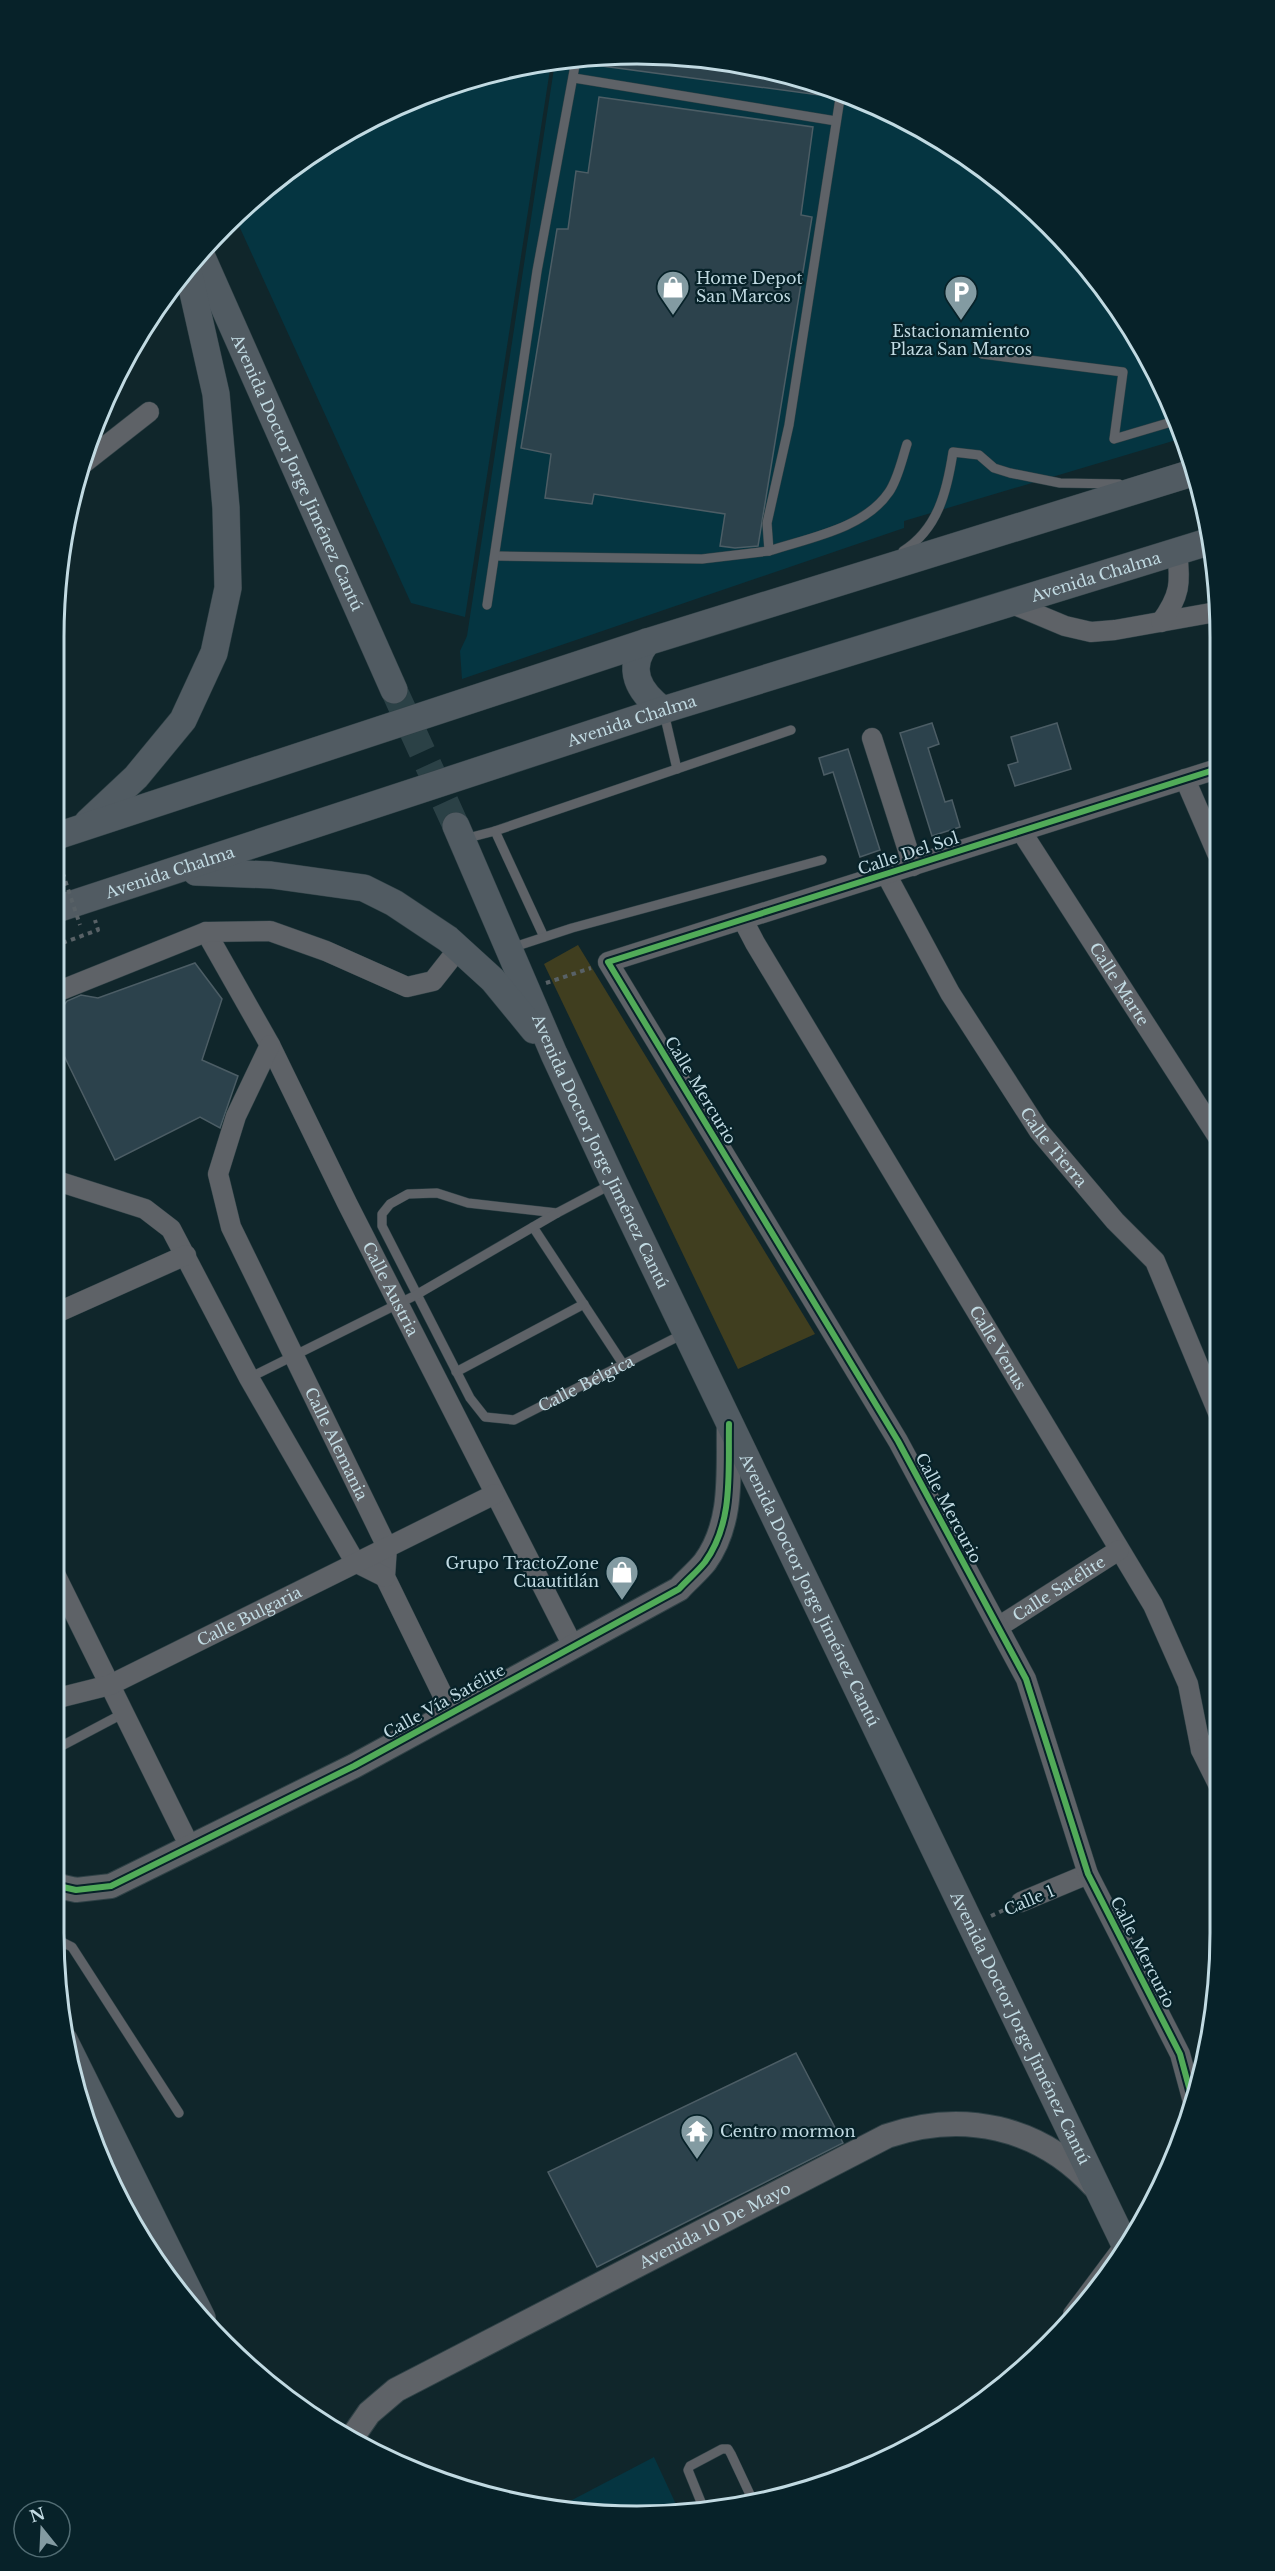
<svg xmlns="http://www.w3.org/2000/svg" width="1275" height="2571" font-family="'Libre Baskerville',serif">
	<style>
		.built { fill: #053541 }
		.green { fill: #403e1f }
		.building { fill: #2c424c; stroke: #4c5d65; stroke-width: 1.5 }
		.lines { fill: none; stroke-linecap: round; stroke-linejoin: round }
		.secondary-tunnel { stroke: #2b4146; stroke-width: 27; stroke-dasharray: 27 14; stroke-linecap: butt }
		.service-casing { stroke: #2f4146; stroke-width: 10 }
		.minor-casing { stroke: #2f4146; stroke-width: 21 }
		.tertiary-casing { stroke: #2f4146; stroke-width: 26 }
		.secondary-casing { stroke: #2f4146; stroke-width: 28 }
		.path { stroke: #586166; stroke-width: 4; stroke-dasharray: 4.5 4.5; stroke-linecap: butt }
		.service { stroke: #5e6267; stroke-width: 9 }
		.minor { stroke: #5e6267; stroke-width: 20 }
		.tertiary { stroke: #5e6267; stroke-width: 24 }
		.secondary { stroke: #515b62; stroke-width: 27 }
		.path-bridge { stroke: #586166; stroke-width: 4; stroke-dasharray: 4.5 4.5; stroke-linecap: butt }
		.cycleway-casing { stroke: #072229; stroke-width: 10 }
		.cycleway { stroke: #51ab58; stroke-width: 6 }
		.labels { text-anchor: middle; stroke-width: 4.5; stroke-linejoin: round; paint-order: stroke }
		.poi-label { font-size: 16px; fill: #c1dae2; stroke: #072229; text-anchor: start }
		.street-label { font-size: 16px; fill: #c1dae2; stroke: #072229 }
		.rim { fill: none; stroke: #c1dae2; stroke-width: 3 }
	</style>
	<rect width="100%" height="100%" fill="#10262b"/>
	<g class="built">
		<path d="M638 54 752 65 861 99 993 175 1101 283 1177 415 1183 438 904 521V528L462 679 460 651 467 636 555 62Z"/>
		<path d="M551 63 465 617 411 603 235 217 314 152 415 98 524 65Z"/>
		<path d="M654 2457 680 2513 600 2516 553 2510Z"/>
	</g>
	<path class="green" d="M578 945 815 1334 738 1369 544 964Z"/>
	<g class="building">
		<path d="M638 54 752 65 821 86 819 95 595 65V58Z"/>
		<path d="M599 97 813 127 801 215 812 217 758 546 735 548 720 546 725 514 594 494 592 504 545 498 551 454 521 448 557 229H568L576 171 588 173Z"/>
		<path d="M932 723 939 744 928 748 945 802 952 800 960 827 932 836 900 733Z"/>
		<path d="M1057 723 1071 769 1015 786 1008 765 1018 762 1011 737Z"/>
		<path d="M848 749 880 850 860 857 833 772 824 775 819 758Z"/>
		<path d="M195 963 222 999 202 1060 238 1076 220 1128 200 1117 115 1160 54 1035V1019L67 1001 81 995 98 998Z"/>
		<path d="M796 2053 843 2143 597 2267 548 2172Z"/>
	</g>
	<g class="lines">
		<path class="secondary-tunnel" d="M394 690 456 826"/>
		<defs>
			<g id="service">
				<path d="M574 78 836 121"/>
				<path d="M841 92 789 425 767 523 769 551C808 538 864 529 889 492 898 479 902 459 907 444"/>
				<path d="M982 354 1123 372 1114 439 1178 420"/>
				<path d="M903 551C938 529 947 491 953 452L979 455 994 468 1010 473 1060 483 1119 484"/>
				<path d="M496 556 702 559 769 551"/>
				<path d="M487 605 537 271 576 60"/>
				<path d="M664 713 677 769"/>
				<path d="M495 831 791 730"/>
				<path d="M464 839 495 831 544 937"/>
				<path d="M511 948 572 928 822 860"/>
				<path id="s1" d="M612 1184 557 1213 468 1203 437 1193 408 1194 390 1204 382 1214V1226L470 1398 485 1417 514 1420 683 1334"/>
				<path d="M533 1227 623 1364"/>
				<path d="M456 1372 584 1304"/>
				<path d="M249 1378 416 1295 557 1213"/>
				<path d="M54 1750 124 1713"/>
				<path d="M54 1938 72 1947 179 2113"/>
				<path d="M1066 2328 1068 2312 1121 2241"/>
				<path d="M705 2512 688 2470 690 2466 722 2449H728L731 2454 754 2503"/>
			</g>
			<g id="minor">
				<path d="M84 463 149 412"/>
				<path d="M1010 603 1065 626 1091 632 1115 630 1216 612"/>
				<path d="M1161 622C1180 596 1181 583 1177 552"/>
				<path d="M872 738 913 866"/>
				<path d="M1185 779 1217 853"/>
				<path id="s2" d="M1021 831 1218 1137"/>
				<path id="s3" d="M886 874 950 993 1039 1131 1115 1221 1155 1261 1219 1415"/>
				<path id="s4" d="M743 920 755 943 1153 1605 1188 1684 1201 1750 1220 1788"/>
				<path id="s5" d="M206 932 270 1045 347 1203 573 1646"/>
				<path d="M54 993 206 932 270 931 326 951 407 987 433 981 459 948"/>
				<path id="s6" d="M270 1045 236 1116 218 1174 231 1227 387 1547 385 1577 451 1712"/>
				<path d="M54 1180 145 1209 171 1229 249 1378 355 1562 385 1577"/>
				<path d="M54 1314 186 1255"/>
				<path d="M54 1572 190 1847"/>
				<path id="s7" d="M998 1627 1119 1550"/>
				<path id="s8" d="M54 1699 110 1685 495 1494"/>
				<path d="M1201 1750 1220 1741"/>
				<path d="M1021 1902 1088 1874"/>
				<path d="M1193 2102 1180 2054 1088 1874 1026 1679 898 1441 608 962 1217 769"/>
				<path d="M118 2193 142 2241"/>
			</g>
			<g id="tertiary">
				<path d="M54 1885 76 1890 111 1886 354 1766 679 1589C687 1580 697 1572 705 1562 734 1522 728 1471 729 1424"/>
				<path id="s9" d="M351 2439 369 2413 396 2390 887 2136C962 2110 1039 2126 1094 2186"/>
			</g>
			<g id="secondary">
				<path id="s10" d="M201 255 394 690"/>
				<path d="M647 642C625 669 639 692 663 710"/>
				<path d="M88 822 136 777 183 720 214 653 228 588 226 508 216 394 188 270"/>
				<path id="s11" d="M456 826 554 1054 614 1183 1127 2249"/>
				<path d="M54 837 647 642 1192 473"/>
				<path d="M196 872 271 875 364 888 394 903 448 939 493 980 534 1030"/>
				<path id="s12" d="M54 910 663 710 1211 541"/>
				<path d="M64 2040 202 2318"/>
			</g>
		</defs>
		<use href="#service" class="service-casing"/>
		<use href="#minor" class="minor-casing"/>
		<use href="#tertiary" class="tertiary-casing"/>
		<use href="#secondary" class="secondary-casing"/>
		<g class="path">
			<path d="M54 806 62 804 64 812"/>
			<path d="M54 946 98 930 95 920"/>
			<path d="M546 983 591 968"/>
			<path d="M991 1916 1006 1909"/>
		</g>
		<use href="#service" class="service"/>
		<use href="#minor" class="minor"/>
		<use href="#tertiary" class="tertiary"/>
		<use href="#secondary" class="secondary"/>
		<path class="path-bridge" d="M54 847 80 925"/>
		<defs>
			<g id="cycleway">
				<path d="M54 1885 76 1890 111 1886 354 1766 679 1589C687 1580 697 1572 705 1562 734 1522 728 1471 729 1424"/>
				<path d="M1193 2102 1180 2054 1088 1874 1026 1679 898 1441 608 962 1217 769"/>
			</g>
		</defs>
		<use href="#cycleway" class="cycleway-casing"/>
		<use href="#cycleway" class="cycleway"/>
	</g>
	<defs>
		<symbol id="shop-pin" viewBox="-11 -11 22 30"><path d="M0 17L-7.5 6A9.5 9.5 0 1 1 7.5 6Z" fill="#839ba2" stroke="#072229"/><path d="M-5-2.5h2.3a2.7 3.5 0 0 1 5.4 0H5L5.5 6h-11ZM-1.5-2.5h3a1.5 2.3 0 0 0-3 0Z" fill="#fff"/></symbol>
		<symbol id="parking-pin" viewBox="-11 -11 22 30"><path d="M0 17L-7.5 6A9.5 9.5 0 1 1 7.5 6Z" fill="#839ba2" stroke="#072229"/><path d="M-3.5-5.5H1a3.5 3.5 0 0 1 0 7H-1V5.5H-3.5ZM-1-3.4V-.6H.8a1.4 1.4 0 0 0 0-2.8Z" fill="#fff"/></symbol>
		<symbol id="temple-pin" viewBox="-11 -11 22 30"><path d="M0 17L-7.5 6A9.5 9.5 0 1 1 7.5 6Z" fill="#839ba2" stroke="#072229"/><path d="M0-6L5-2H3V0L6.5 2.5H4V6H1.5V3h-3V6H-4V2.5H-6.5L-3 0V-2H-5Z" fill="#fff"/></symbol>
	</defs>
	<g fill-rule="evenodd">
		<use href="#shop-pin" x="654" y="268" width="38" height="52"/>
		<use href="#parking-pin" x="942" y="273" width="38" height="52"/>
		<use href="#shop-pin" x="603" y="1553" width="38" height="52"/>
		<use href="#temple-pin" x="678" y="2112" width="38" height="52"/>
	</g>
	<g class="labels">
		<g class="poi-label">
			<text x="696" y="284">Home Depot<tspan x="696" dy="18">San Marcos</tspan></text>
			<text x="961" y="337" text-anchor="middle">Estacionamiento<tspan x="961" dy="18">Plaza San Marcos</tspan></text>
			<text x="599" y="1569" text-anchor="end">Grupo TractoZone<tspan x="599" dy="18">Cuautitlán</tspan></text>
			<text x="720" y="2137">Centro mormon</text>
		</g>
		<g class="street-label">
			<text dy="6" stroke="none"><textPath href="#s10" startOffset="238">Avenida Doctor Jorge Jiménez Cantú</textPath></text>
			<text dy="6" stroke="none"><textPath href="#s12" startOffset="1094">Avenida Chalma</textPath></text>
			<text dy="6" stroke="none"><textPath href="#s12" startOffset="608">Avenida Chalma</textPath></text>
			<text transform="translate(908 853) rotate(-18)" y="6">Calle Del Sol</text>
			<text dy="6" stroke="none"><textPath href="#s12" startOffset="122">Avenida Chalma</textPath></text>
			<text dy="6" stroke="none"><textPath href="#s2" startOffset="182">Calle Marte</textPath></text>
			<text transform="translate(701 1090) rotate(59)" y="6">Calle Mercurio</text>
			<text dy="6" stroke="none"><textPath href="#s3" startOffset="321">Calle Tierra</textPath></text>
			<text dy="6" stroke="none"><textPath href="#s11" startOffset="356">Avenida Doctor Jorge Jiménez Cantú</textPath></text>
			<text dy="6" stroke="none"><textPath href="#s5" startOffset="402">Calle Austria</textPath></text>
			<text dy="6" stroke="none"><textPath href="#s4" startOffset="498">Calle Venus</textPath></text>
			<text dy="6" stroke="none"><textPath href="#s1" startOffset="586">Calle Bélgica</textPath></text>
			<text dy="6" stroke="none"><textPath href="#s6" startOffset="435">Calle Alemania</textPath></text>
			<text transform="translate(949 1508) rotate(62)" y="6">Calle Mercurio</text>
			<text dy="6" stroke="none"><textPath href="#s7" startOffset="72">Calle Satélite</textPath></text>
			<text dy="6" stroke="none"><textPath href="#s11" startOffset="842">Avenida Doctor Jorge Jiménez Cantú</textPath></text>
			<text dy="6" stroke="none"><textPath href="#s8" startOffset="213">Calle Bulgaria</textPath></text>
			<text transform="translate(444 1701) rotate(-29)" y="6">Calle Vía Satélite</text>
			<text transform="translate(1029 1900) rotate(-23)" y="6">Calle 1</text>
			<text transform="translate(1143 1952) rotate(63)" y="6">Calle Mercurio</text>
			<text dy="6" stroke="none"><textPath href="#s11" startOffset="1328">Avenida Doctor Jorge Jiménez Cantú</textPath></text>
			<text dy="6" stroke="none"><textPath href="#s9" startOffset="426">Avenida 10 De Mayo</textPath></text>
		</g>
	</g>
	<path d="M0 0H1275V2571H0ZM637 64H637A573 573 0 0 1 1210 637V1933A573 573 0 0 1 637 2506H637A573 573 0 0 1 64 1933V637A573 573 0 0 1 637 64Z" fill="#072229" fill-rule="evenodd"/>
	<path class="rim" d="M637 64H637A573 573 0 0 1 1210 637V1933A573 573 0 0 1 637 2506H637A573 573 0 0 1 64 1933V637A573 573 0 0 1 637 64Z"/>
	<g transform="translate(42 2529) rotate(342)"><circle r="28" fill="#072229" stroke="#516c73" stroke-width="1.5"/>
	<path d="M0-4.5L10 22L0 15L-10 22Z" fill="#839ba2"/>
	<text y="-9" font-size="16" font-weight="bold" text-anchor="middle" fill="#c1dae2">N</text>
	</g>
</svg>
